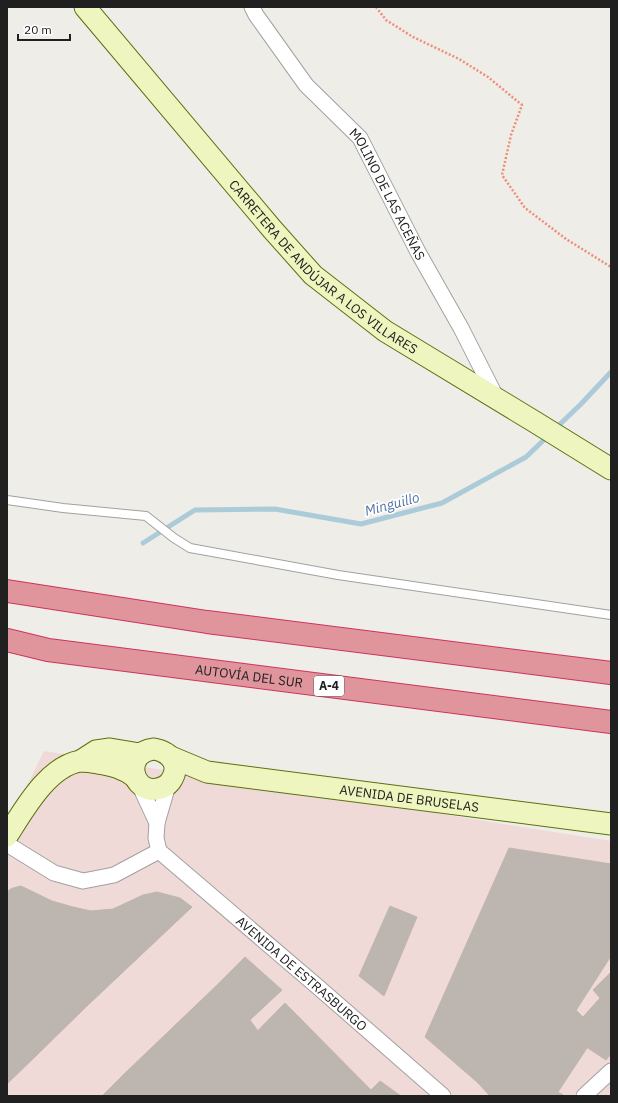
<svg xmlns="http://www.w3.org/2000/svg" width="618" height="1103" font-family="'IBM Plex Sans',sans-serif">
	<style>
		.commercial { fill: #efdad8 }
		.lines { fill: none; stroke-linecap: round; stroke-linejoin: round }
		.stream { stroke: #abcbd9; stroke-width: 5 }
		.building { fill: #bdb6b0; stroke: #c0b6aa }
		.lane-casing { stroke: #a1a1a1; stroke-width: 10 }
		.street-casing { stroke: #a1a1a1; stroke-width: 17 }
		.secondary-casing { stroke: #5d6f0e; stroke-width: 23 }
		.highway-casing { stroke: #cd345c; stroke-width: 24 }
		.path { stroke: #ef8e78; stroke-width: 2.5; stroke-dasharray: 2 2; stroke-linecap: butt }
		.lane { stroke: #fff; stroke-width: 8 }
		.street { stroke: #fff; stroke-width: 15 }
		.secondary { stroke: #eef5bf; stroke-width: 21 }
		.highway { stroke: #e0959d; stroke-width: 22 }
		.labels { text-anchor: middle; stroke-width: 3.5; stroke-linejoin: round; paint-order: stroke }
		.shield { fill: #fff; stroke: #636363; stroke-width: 1 }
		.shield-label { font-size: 12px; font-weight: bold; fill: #202020 }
		.street-label { font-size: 13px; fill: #202020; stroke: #fff }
		.water-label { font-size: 14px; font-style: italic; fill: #5376a8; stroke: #fff }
	</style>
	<rect width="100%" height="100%" fill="#efede7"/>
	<path class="commercial" d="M44 751 611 841V1096H7V826Z"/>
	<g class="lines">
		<g class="stream">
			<path d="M555 429 581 404 611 372"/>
			<path d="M143 543 195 510 275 509 361 524 442 503 526 457 548 436"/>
		</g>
	</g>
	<g class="building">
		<path d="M509 848 573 858 477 1082 425 1037Z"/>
		<path d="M573 858 611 864V956L521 1096H490L477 1082Z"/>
		<path d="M21 886 52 901 73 907 91 911 113 909 143 895 157 892 180 898 192 907 87 1006 7 955V894L9 890 13 888Z"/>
		<path d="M390 906 417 917 384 996 359 976Z"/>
		<path d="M7 955 87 1006 41 1051 7 1016Z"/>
		<path d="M245 957 282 990 250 1020 216 986Z"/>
		<path d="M611 972V1009L600 998 593 990Z"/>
		<path d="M216 986 250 1020 172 1096H143L123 1075Z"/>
		<path d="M600 998 611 1009V1054L606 1060 562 1031 576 1010 583 1017Z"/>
		<path d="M285 1003 371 1090 380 1081 401 1096H257L226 1063Z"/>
		<path d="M7 1016 41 1051 7 1084Z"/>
		<path d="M250 1020 258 1031 226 1063 257 1096H249L221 1067 193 1096H172Z"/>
		<path d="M562 1031 587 1048 558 1092 563 1095 562 1096H521Z"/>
		<path d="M221 1067 249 1096H193Z"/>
		<path d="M123 1075 143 1096H102Z"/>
	</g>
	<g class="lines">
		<defs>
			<path id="lane" d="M7 500 63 508 146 516 174 538 190 548 338 575 611 615"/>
			<g id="street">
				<path id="s1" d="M252 7 256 15 306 85 360 138 418 252 461 328 497 399"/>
				<path d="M138 782 157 823"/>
				<path d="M7 844 54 873 83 881 114 875 159 851"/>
				<path id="s2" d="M159 851 318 987 443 1096"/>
				<path d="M159 851 156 838 157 823 168 785"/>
				<path d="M584 1096 611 1071"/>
			</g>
			<g id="secondary">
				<path id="s3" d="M85 7 272 229 313 275 385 331 535 422 611 469"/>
				<path d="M154 749C171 752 182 766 170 782 167 786 163 788 157 789 132 794 122 753 154 749Z"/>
				<path id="s4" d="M171 757 207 772 611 824"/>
				<path d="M82 760 96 751 110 749 140 754"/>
				<path d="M7 836C24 810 47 767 80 761 86 761 93 762 98 763 112 765 123 768 135 777"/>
			</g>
			<g id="highway">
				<path d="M7 591 207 622 611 673"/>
				<path id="s5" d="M7 640 48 650 611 722"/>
			</g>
		</defs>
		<use href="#lane" class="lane-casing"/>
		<use href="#street" class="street-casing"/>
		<use href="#secondary" class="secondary-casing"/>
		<use href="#highway" class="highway-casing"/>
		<path class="path" d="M376 7 386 20 413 37 459 59 488 77 522 105 511 135 502 175 525 208 566 239 611 267"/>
		<use href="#lane" class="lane"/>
		<use href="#street" class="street"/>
		<use href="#secondary" class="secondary"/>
		<use href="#highway" class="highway"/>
	</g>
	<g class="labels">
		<rect class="shield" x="314" y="676" width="30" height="20" rx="3"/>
		<g class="shield-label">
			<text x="329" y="690">A-4</text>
		</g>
		<g class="street-label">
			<text dy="5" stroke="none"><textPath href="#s1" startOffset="233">MOLINO DE LAS ACEÑAS</textPath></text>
			<text dy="5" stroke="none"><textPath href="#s3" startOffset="354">CARRETERA DE ANDÚJAR A LOS VILLARES</textPath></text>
			<text dy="5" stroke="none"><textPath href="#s5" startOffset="245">AUTOVÍA DEL SUR</textPath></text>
			<text dy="5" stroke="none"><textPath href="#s4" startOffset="243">AVENIDA DE BRUSELAS</textPath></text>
			<text dy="5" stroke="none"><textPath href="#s2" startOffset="188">AVENIDA DE ESTRASBURGO</textPath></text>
		</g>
		<g class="water-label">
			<text transform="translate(392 504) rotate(-15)" y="5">Minguillo</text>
		</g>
	</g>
	<rect width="618" height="1103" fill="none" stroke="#202020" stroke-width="16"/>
	<path d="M18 34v6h52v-6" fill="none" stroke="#202020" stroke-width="2"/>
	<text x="24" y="34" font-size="12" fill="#202020" stroke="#ffffff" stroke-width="3" paint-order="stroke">20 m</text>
</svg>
